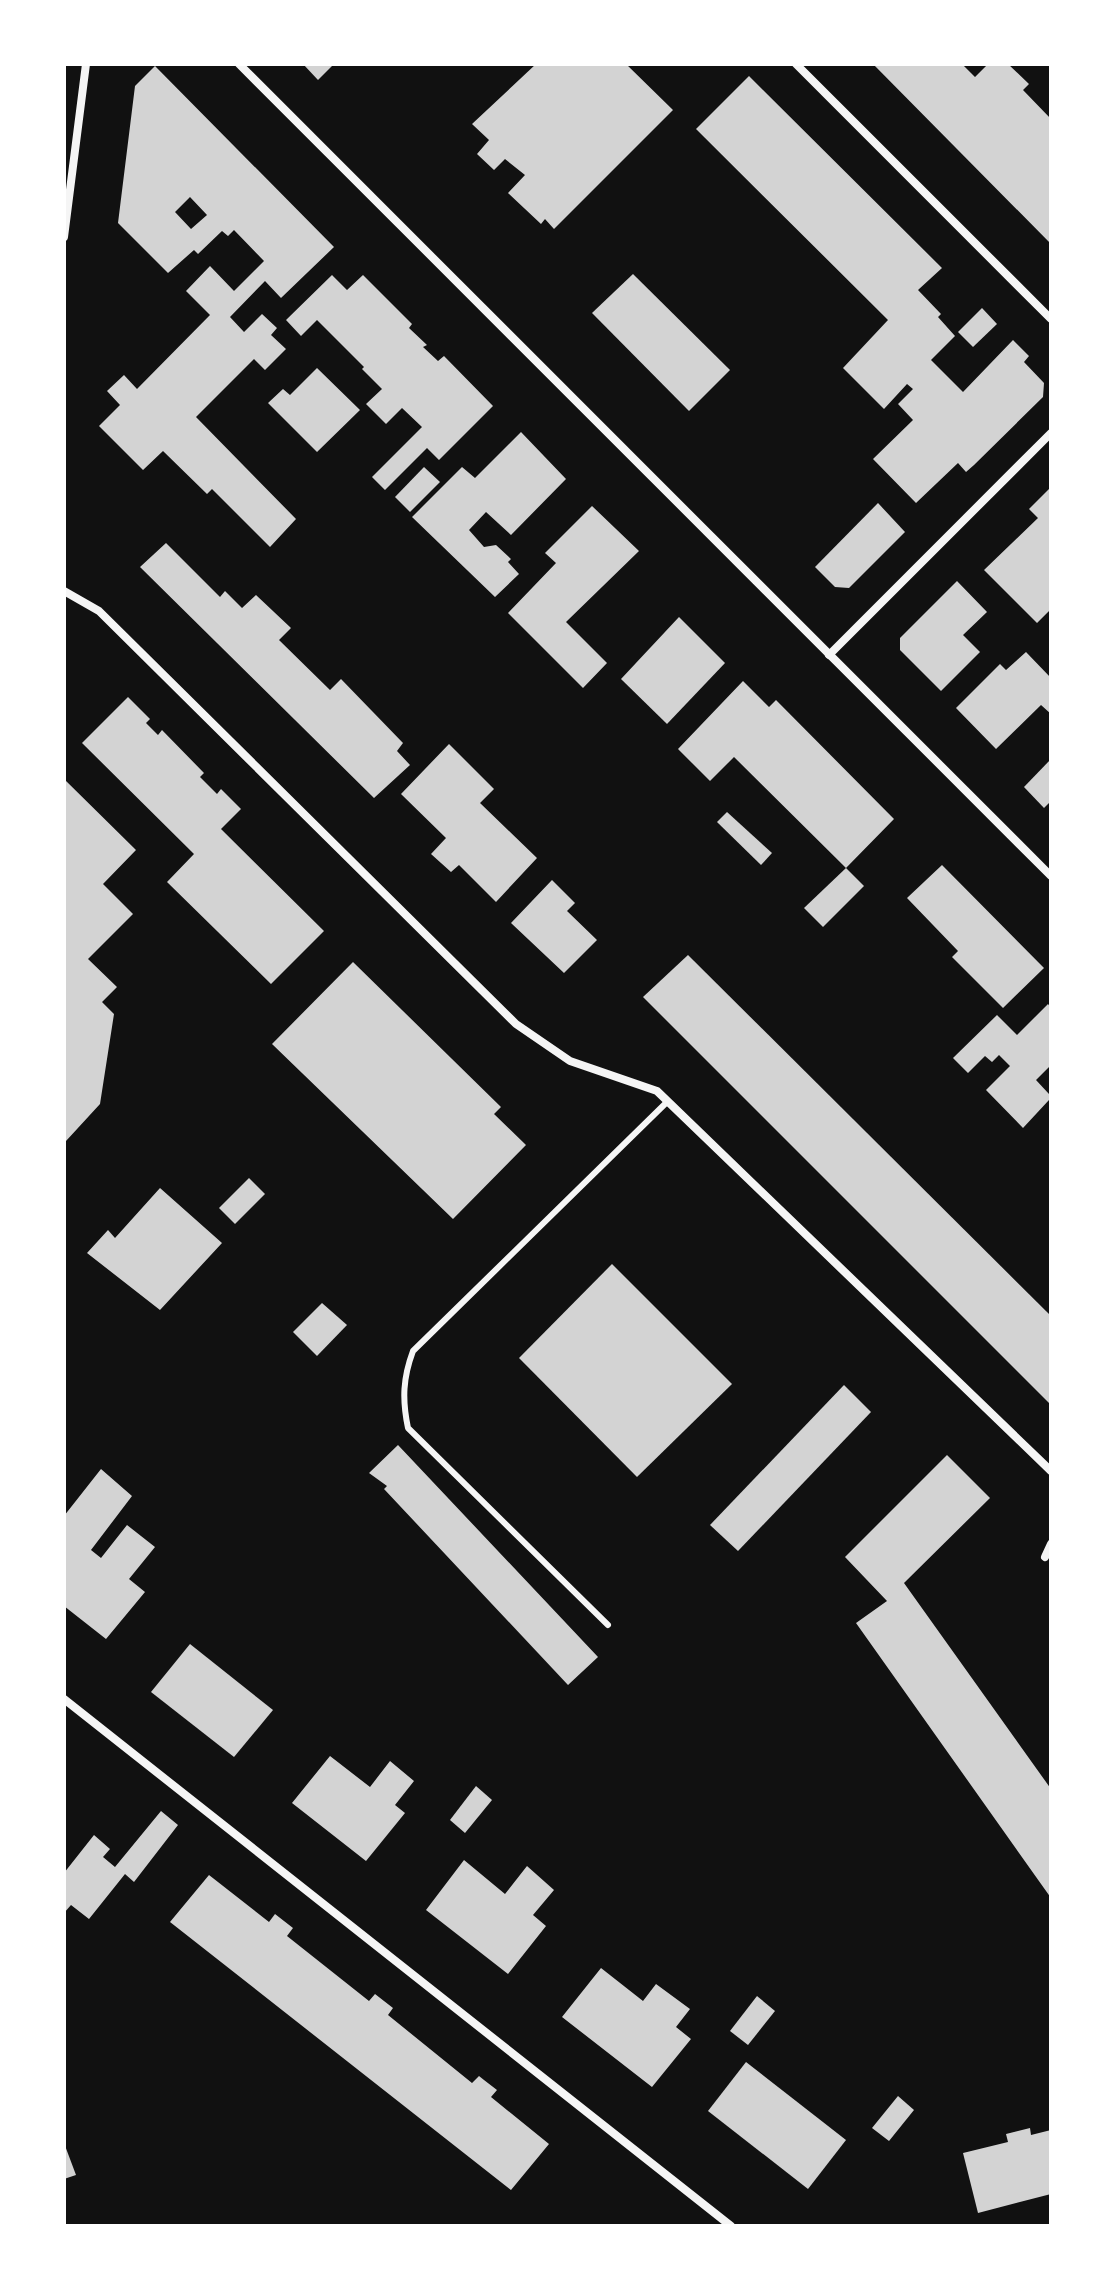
<svg xmlns="http://www.w3.org/2000/svg" width="1115" height="2290" font-family="Rubik,sans-serif">
	<style>
		.building { fill: #d3d3d3; fill-rule: evenodd }
		.lines { fill: none; stroke-linecap: round; stroke-linejoin: round }
		.service { stroke: #f5f5f5; stroke-width: 6 }
		.minor { stroke: #f5f5f5; stroke-width: 8 }
	</style>
	<rect width="100%" height="100%" fill="#111"/>
	<g class="building">
		<path d="M303 64H334L318 80Z"/>
		<path d="M536 64H626L673 110 554 229 545 219 541 224 508 193 525 175 505 159 494 170 477 154 489 140 472 124Z"/>
		<path d="M873 64H962L975 77 988 64H1008L1029 84 1023 90 1051 119V244Z"/>
		<path d="M155 66 334 247 281 298 265 281 230 317 244 332 262 314 277 328 271 335 286 349 265 370 254 359 196 417 296 519 270 547 212 489 207 494 163 451 143 470 99 426 120 405 107 391 124 375 137 389 210 315 186 291 210 266 234 291 264 261 234 230 228 236 222 231 198 254 194 250 168 273 118 223 135 86ZM190 197 207 215 191 229 175 212Z"/>
		<path d="M749 76 942 268 918 290 941 314 938 317 955 336 931 360 963 392 1013 340 1029 356 1024 362 1044 383 1043 397 974 465 966 472 958 463 916 503 873 459 913 420 898 404 913 389 907 384 884 409 843 368 888 320 696 129Z"/>
		<path d="M633 274 730 370 689 411 592 313Z"/>
		<path d="M332 275 347 290 363 275 412 324 409 328 427 345 423 347 438 361 444 356 493 406 439 460 427 448 385 490 372 477 422 427 402 408 386 424 366 404 382 389 362 369 364 367 317 320 301 336 286 320Z"/>
		<path d="M982 308 997 324 973 347 958 332Z"/>
		<path d="M317 368 360 410 317 452 268 403 283 389 290 395Z"/>
		<path d="M521 432 566 479 511 535 486 512 469 530 484 547 496 545 511 559 508 562 519 574 495 597 412 517 462 467 475 478Z"/>
		<path d="M424 467 440 482 410 512 395 497Z"/>
		<path d="M1051 487V609L1037 623 984 570 1038 518 1029 509Z"/>
		<path d="M878 503 905 532 849 588 835 587 815 567Z"/>
		<path d="M592 506 639 551 566 622 607 663 583 688 508 613 556 563 545 553Z"/>
		<path d="M166 543 220 597 225 591 242 608 256 595 291 628 279 640 330 690 341 679 403 743 397 751 410 765 374 798 140 567Z"/>
		<path d="M957 581 987 612 963 635 980 652 941 691 900 650V638Z"/>
		<path d="M679 617 725 663 667 724 621 679Z"/>
		<path d="M1026 652 1051 678V714L1041 705 996 749 956 708 1000 664 1006 670Z"/>
		<path d="M743 681 769 707 776 700 894 819 846 868 734 757 710 781 678 749Z"/>
		<path d="M128 697 150 719 146 723 158 735 162 730 204 773 200 777 217 794 221 789 241 809 221 829 324 931 271 984 167 882 194 854 82 743Z"/>
		<path d="M449 744 494 789 480 803 537 858 496 902 459 865 451 872 431 854 446 838 401 794Z"/>
		<path d="M1051 759V801L1044 808 1024 787Z"/>
		<path d="M64 779 136 850 103 884 133 914 88 959 117 987 102 1002 114 1014 100 1104 66 1141 64 1139Z"/>
		<path d="M727 812 772 853 761 865 717 822Z"/>
		<path d="M942 865 1044 968 1003 1008 952 957 958 951 907 898Z"/>
		<path d="M846 868 864 886 823 927 804 908Z"/>
		<path d="M552 880 575 903 567 911 597 940 564 973 511 923Z"/>
		<path d="M688 955 1051 1316V1405L643 997Z"/>
		<path d="M353 962 501 1107 494 1114 526 1145 453 1219 272 1044Z"/>
		<path d="M1048 1004 1051 1008V1065L1036 1080 1049 1094V1100L1023 1128 986 1090 1010 1066 999 1055 992 1062 985 1056 968 1073 953 1058 997 1015 1017 1035Z"/>
		<path d="M249 1178 265 1194 235 1224 219 1208Z"/>
		<path d="M160 1188 222 1243 160 1310 87 1253 108 1230 115 1238Z"/>
		<path d="M612 1264 732 1384 637 1477 519 1358Z"/>
		<path d="M322 1303 347 1325 317 1356 293 1332Z"/>
		<path d="M844 1385 871 1412 738 1551 710 1525Z"/>
		<path d="M398 1445 598 1657 568 1685 384 1489 387 1486 369 1473Z"/>
		<path d="M947 1455 990 1498 904 1583 1051 1789V1898L856 1623 887 1601 845 1557Z"/>
		<path d="M101 1469 132 1496 91 1550 101 1558 127 1525 155 1547 129 1579 145 1592 106 1639 64 1606V1516Z"/>
		<path d="M190 1644 273 1710 234 1757 151 1692Z"/>
		<path d="M330 1756 370 1787 390 1761 414 1781 395 1805 405 1813 366 1861 292 1803Z"/>
		<path d="M476 1786 492 1800 465 1833 450 1820Z"/>
		<path d="M161 1811 178 1825 134 1882 125 1874 89 1919 71 1905 64 1913V1873L94 1835 110 1849 103 1857 115 1867Z"/>
		<path d="M464 1860 505 1894 527 1866 554 1890 533 1915 546 1926 508 1974 426 1910Z"/>
		<path d="M209 1875 269 1922 275 1914 293 1928 287 1936 369 2001 375 1994 393 2008 388 2015 472 2083 479 2076 484 2080 497 2090 491 2097 549 2144 511 2190 170 1922Z"/>
		<path d="M601 1968 643 2001 656 1984 690 2009 676 2027 691 2039 652 2087 562 2017Z"/>
		<path d="M757 1996 775 2011 748 2045 730 2031Z"/>
		<path d="M746 2062 846 2140 808 2189 708 2111Z"/>
		<path d="M898 2096 914 2110 889 2141 872 2128Z"/>
		<path d="M1030 2128 1031 2135 1051 2130V2194L978 2213 963 2153 1008 2142 1006 2134Z"/>
		<path d="M64 2143 76 2175 64 2179Z"/>
	</g>
	<g class="lines">
		<path class="service" d="M608 1625 408 1428C402 1399 403 1378 413 1351L668 1101"/>
		<g class="minor">
			<path d="M239 64 1051 876"/>
			<path d="M796 64 1051 319"/>
			<path d="M64 237 86 64"/>
			<path d="M64 591 99 611 516 1024 570 1061 657 1091 1051 1471"/>
			<path d="M829 655 1051 433"/>
			<path d="M1045 1557 1051 1544"/>
			<path d="M64 1699 731 2226"/>
		</g>
	</g>
	<rect width="1115" height="2290" fill="none" stroke="#ffffff" stroke-width="132"/>
</svg>
